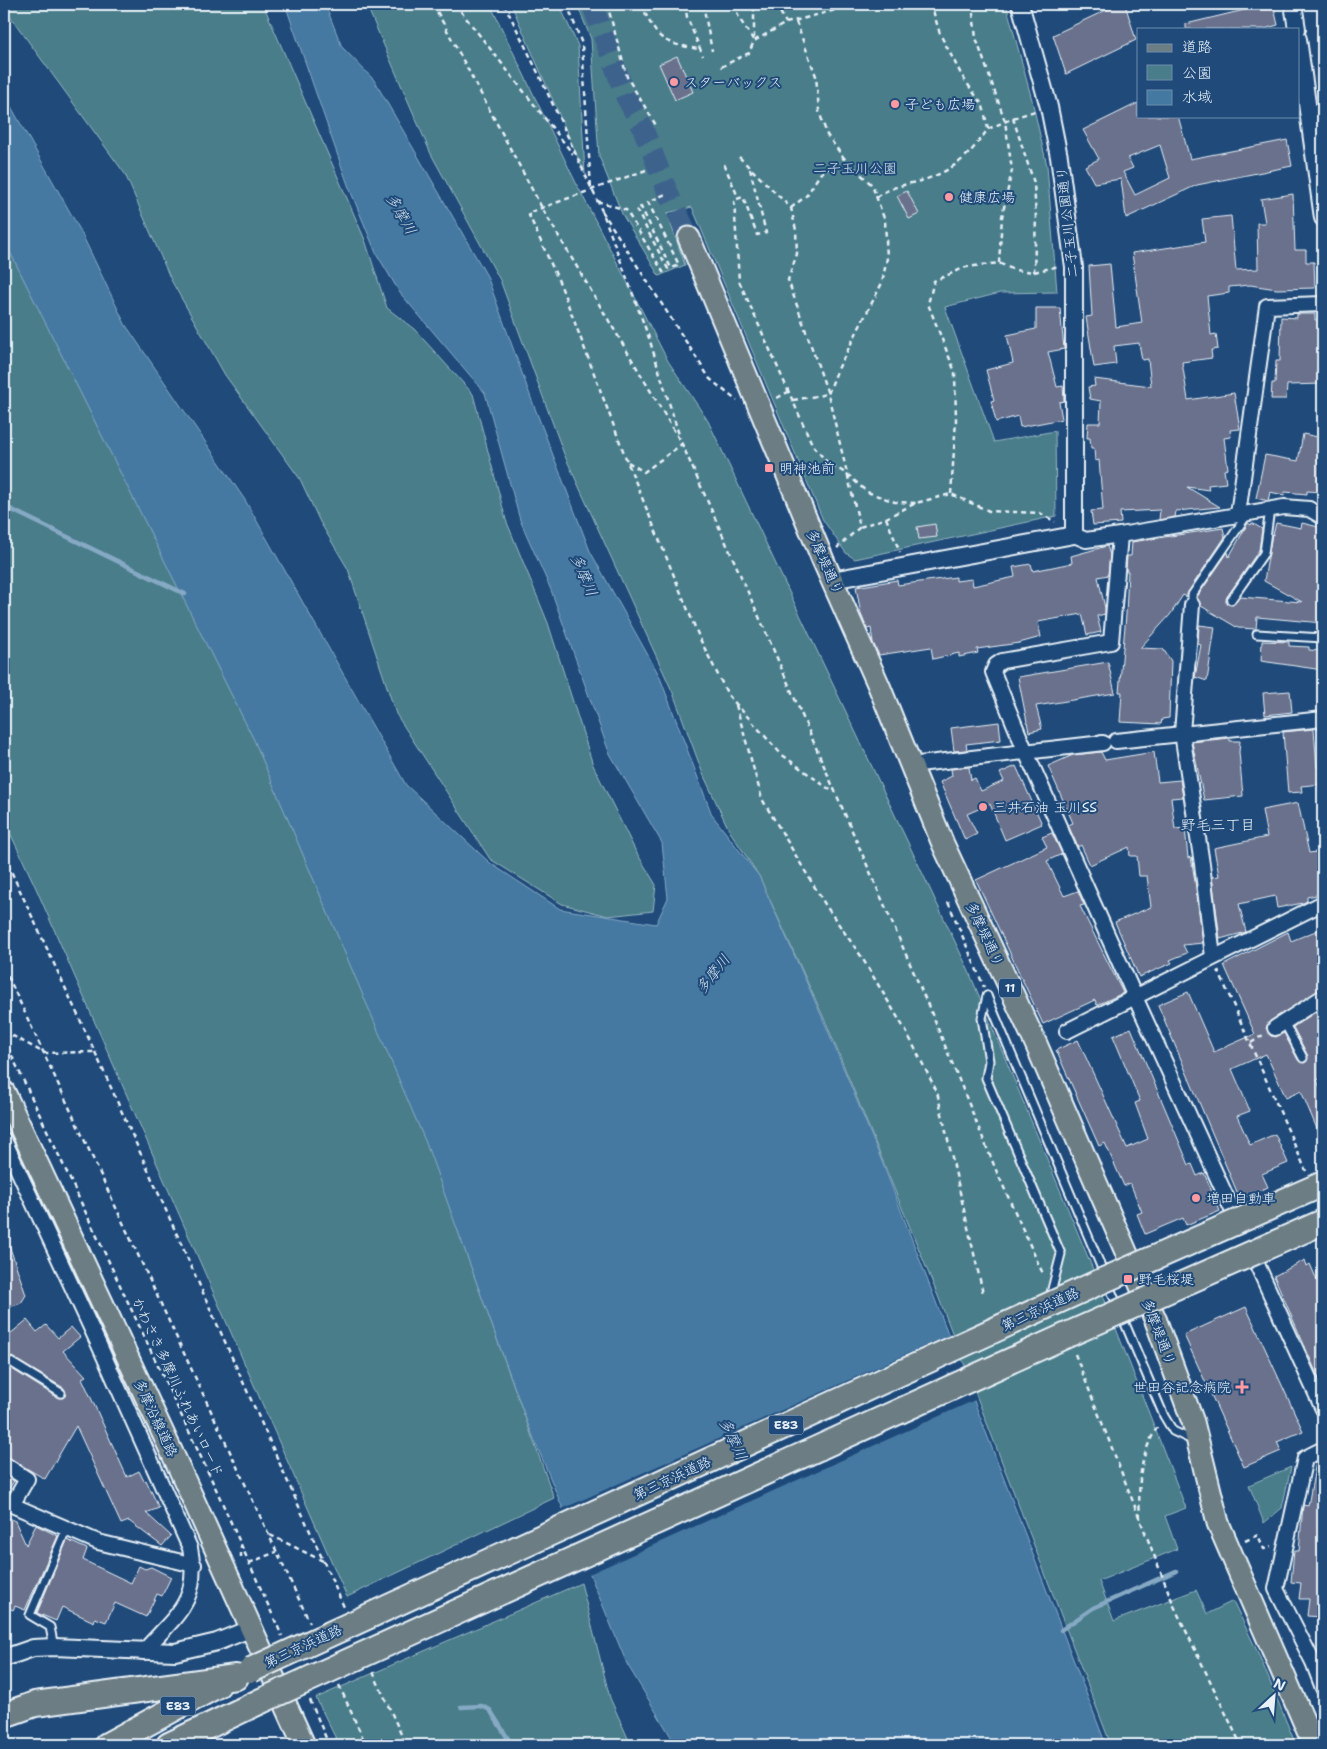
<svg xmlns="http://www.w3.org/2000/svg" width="1327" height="1749" font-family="'Shantell Sans','Klee One',sans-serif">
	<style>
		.green { fill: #497d8a; stroke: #98b7c1 }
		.water { fill: #4479a2; stroke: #86a9c4 }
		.pier { fill: #1f4a7a }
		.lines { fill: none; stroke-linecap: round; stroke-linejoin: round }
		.stream { stroke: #86a9c4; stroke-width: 4.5 }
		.building { fill: #6a718c; stroke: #e8f1f8; fill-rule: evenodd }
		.primary-tunnel { stroke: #3d638d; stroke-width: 21; stroke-dasharray: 21 11; stroke-linecap: butt }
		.service-casing { stroke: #e8f1f8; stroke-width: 11 }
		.minor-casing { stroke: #e8f1f8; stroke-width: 18 }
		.tertiary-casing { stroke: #e8f1f8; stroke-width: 20 }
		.primary-casing { stroke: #e8f1f8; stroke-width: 25 }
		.motorway-casing { stroke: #e8f1f8; stroke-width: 28 }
		.path { stroke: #e8f1f8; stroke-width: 2.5; stroke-dasharray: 5 4; stroke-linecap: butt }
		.service { stroke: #1f4a7a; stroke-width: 7 }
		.minor { stroke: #1f4a7a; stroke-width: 14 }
		.tertiary { stroke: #1f4a7a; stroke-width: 16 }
		.primary { stroke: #6c7e84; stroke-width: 21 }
		.motorway { stroke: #6c7e84; stroke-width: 24 }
		.motorway-bridge-casing { stroke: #e8f1f8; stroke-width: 28; stroke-linecap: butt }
		.motorway-bridge { stroke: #6c7e84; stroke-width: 24 }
		.poi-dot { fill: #ff9aa2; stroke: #1f4a7a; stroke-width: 2 }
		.labels { text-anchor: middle; stroke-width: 4; stroke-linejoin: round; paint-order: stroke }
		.shield { fill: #1f4a7a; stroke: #acbfd2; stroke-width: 1 }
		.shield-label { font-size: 12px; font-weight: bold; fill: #e8f1f8 }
		.poi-label { font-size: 14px; fill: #e8f1f8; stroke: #1f4a7a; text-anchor: start }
		.park-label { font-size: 14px; fill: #d0e0e8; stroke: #1f4a7a }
		.street-label { font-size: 14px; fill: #e8f1f8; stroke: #1f4a7a }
		.water-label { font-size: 15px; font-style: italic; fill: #cfdfeb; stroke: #1f4a7a }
		.neighbourhood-label { font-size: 15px; fill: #e8f1f8; stroke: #1f4a7a }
	</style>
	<rect width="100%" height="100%" fill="#1f4a7a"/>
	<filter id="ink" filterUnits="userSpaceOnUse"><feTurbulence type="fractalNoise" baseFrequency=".02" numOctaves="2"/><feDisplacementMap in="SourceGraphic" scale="10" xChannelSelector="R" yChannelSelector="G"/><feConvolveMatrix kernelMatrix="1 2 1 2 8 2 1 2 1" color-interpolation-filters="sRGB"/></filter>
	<g filter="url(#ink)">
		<g class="green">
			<path d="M4 4H263L365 240 387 308 414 329 473 394 506 520 548 623 593 765 635 850 656 885 653 911 608 916 562 904 490 859 396 714 348 569 320 522 300 479 225 375 171 280 125 174 4 8Z"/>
			<path d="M366 4H490L577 185 668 361 708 421 967 967 1090 1262 1186 1508 1165 1516 1177 1549 1099 1581 1114 1621 1196 1590 1207 1614 1233 1601 1259 1655 1296 1745H1111L938 1296 827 1025 759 876 729 830 703 774 673 693 564 454 500 280 431 154Z"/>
			<path d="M511 4H559L578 46 585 174Z"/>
			<path d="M577 4H1006L1032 100 1047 166 1057 292 1000 293 945 307 994 442 1055 431 1056 516 855 559 846 553 823 520 692 207 667 213 685 265 659 276 622 214 599 156 591 39Z"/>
			<path d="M4 237 254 738 426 1141 554 1498 347 1597 35 886 4 820Z"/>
			<path d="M1291 1467 1282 1508 1264 1523 1249 1485Z"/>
			<path d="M581 1583 610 1698 631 1745H339L316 1698Z"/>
		</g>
		<path class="water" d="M285 4H325L342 47 374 80 487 276 531 398 590 551 659 675 712 815 759 876 826 1026 883 1164 1106 1745H676L627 1664 527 1422 426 1143 254 740 4 240V94L80 230 125 324 245 500 406 785 490 863 560 909 656 924 668 898 662 843 609 752 551 590 520 520 485 393 400 293 376 253 348 185Z"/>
		<path class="pier" d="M951 1334 975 1400 587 1575 560 1510Z"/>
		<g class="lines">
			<g class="stream">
				<path d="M4 506 185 594"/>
				<path d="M1061 1630 1093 1608 1176 1571"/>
				<path d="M461 1707 482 1706 490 1710 512 1745"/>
			</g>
		</g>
		<g class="building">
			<path d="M1119 4H1125L1136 40 1066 74 1053 35Z"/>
			<path d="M1269 4H1273L1278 25 1264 29H1186V24Z"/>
			<path d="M677 56 693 92 675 100 659 64Z"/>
			<path d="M1138 103V116H1178L1190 159 1287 140 1292 166 1197 185 1126 218 1121 179 1094 183 1085 166 1099 159 1083 130ZM1160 145 1170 178 1135 195 1123 172 1133 168 1128 158Z"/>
			<path d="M907 191 919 214 909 219 897 196Z"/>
			<path d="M1293 194 1295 250H1306V262H1314L1315 288 1277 289 1250 285 1229 287V293L1207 296 1211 335 1216 334 1218 349 1211 350 1212 358 1182 362 1188 400 1234 393 1240 429 1230 430 1231 437 1224 438 1228 469 1224 470 1226 483 1208 485 1209 490 1187 487 1220 507 1176 511 1175 517 1159 520 1160 510 1120 512 1121 523 1093 525 1091 511 1103 510 1099 460 1095 461 1094 448H1091L1090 438H1087L1088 423H1100L1101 401 1090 399 1088 387 1095 386 1094 379 1151 386 1148 359 1142 360 1139 343 1114 346 1116 364 1094 367 1086 317 1092 316 1089 266 1110 264 1116 327 1142 323 1132 253 1205 242 1202 219 1231 216 1236 270 1258 269 1257 223H1265L1261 199Z"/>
			<path d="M1036 308H1060L1064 349 1048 352 1057 387 1063 386 1064 401 1059 402 1062 419 1020 427 1018 416 996 422 991 401 994 400 986 370 1013 363 1007 335 1036 329Z"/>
			<path d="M1297 314H1315V320H1321L1323 384 1287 385 1286 399H1271L1272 383H1275L1276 361H1280L1281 317 1297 318Z"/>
			<path d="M1303 434 1323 438V492L1307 491V494L1285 492 1284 495 1270 492 1268 501 1256 498 1265 455 1298 461Z"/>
			<path d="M1248 523 1251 525 1252 523 1262 529 1259 550 1227 597 1226 603 1233 605 1240 597 1302 602 1264 581 1272 534 1273 535 1276 523 1301 528 1302 523 1323 528V623L1257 617 1256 629 1238 628 1201 606 1197 597 1228 552 1229 557Z"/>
			<path d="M935 524 937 537 919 539 917 527Z"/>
			<path d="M1223 528 1225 537 1188 592 1187 597 1183 595 1170 615 1140 648 1163 649 1171 661 1169 718 1162 719 1161 724 1120 722 1122 692H1119L1126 615 1128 571H1126L1127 556H1131L1132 542Z"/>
			<path d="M1107 546 1110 555 1108 575 1098 577 1105 608V614L1097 616 1101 632 1087 635 1082 614 1038 622 1041 637 1019 643 977 649 978 653 959 657V653L933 659 931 647 879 655 873 643 871 628 867 629 861 614 856 587 897 580 898 585 956 577V581L972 579 973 586 1015 577 1013 567 1031 564 1033 571 1072 563 1071 556Z"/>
			<path d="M1199 625 1215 627 1207 681 1195 677 1201 645 1198 644Z"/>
			<path d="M1262 641 1289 642V646L1309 647V650L1323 651V670L1261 661Z"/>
			<path d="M1108 662 1115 693 1036 706 1042 729 1029 732 1018 677Z"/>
			<path d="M1290 691 1292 712 1265 715 1263 693Z"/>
			<path d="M999 722 1001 740 966 744 967 750 954 751 951 728Z"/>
			<path d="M1314 729 1317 767H1321L1322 784 1301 786 1302 792 1288 793 1283 732Z"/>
			<path d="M1230 738V741H1240L1239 752 1243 796 1204 800 1192 742Z"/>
			<path d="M1101 752 1105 760 1154 752 1158 782 1180 780 1183 797 1171 798 1175 829 1185 828 1188 858 1191 857 1195 881 1203 943 1183 945 1187 953 1170 960 1172 963 1139 977 1115 922 1151 907 1147 876H1139L1137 856H1130L1129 847 1090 865 1081 845 1078 847 1068 825 1073 823 1048 766 1073 755Z"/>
			<path d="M1016 766 1042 824 1005 840 990 804 967 814 977 834 965 840 940 782 952 776 951 769 969 767 971 780 975 778 981 791 1004 781 1000 773Z"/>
			<path d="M1298 803 1309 853 1323 851V888L1320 889 1321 894 1307 897V901L1303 903 1277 908 1275 896 1239 904 1246 932 1220 939 1212 877 1219 876 1214 848 1267 837 1262 810Z"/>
			<path d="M1052 833 1062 854 1047 861 1064 896 1078 891 1084 905 1080 906 1123 993 1097 1005 1095 1000 1043 1024 976 880 1047 847 1042 837Z"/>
			<path d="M1323 928V988L1270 1021 1266 1028 1271 1036 1276 1037 1284 1033 1298 1060 1305 1063 1308 1056 1293 1027 1323 1007V1077L1317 1080 1323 1095V1143L1301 1091 1286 1098 1266 1054 1232 1069 1250 1111 1237 1116 1250 1145 1275 1134 1288 1163 1262 1174 1268 1187 1240 1199 1158 1005 1188 992 1214 1052 1255 1034 1224 965 1288 932 1291 941Z"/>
			<path d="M1131 1028 1189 1165 1192 1164 1197 1176 1204 1173 1220 1211 1186 1225 1183 1218 1145 1234 1137 1214 1142 1212 1130 1183 1124 1186 1105 1143 1099 1146 1056 1050 1078 1040 1127 1148 1148 1139 1135 1103 1140 1101 1113 1036Z"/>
			<path d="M4 1236H6L26 1295 21 1303 4 1309Z"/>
			<path d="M1305 1260 1307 1266 1310 1264 1323 1294V1388L1274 1276Z"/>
			<path d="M1246 1307 1303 1431 1277 1442 1281 1451 1244 1467 1184 1335Z"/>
			<path d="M27 1320 37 1332 46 1325 58 1338 71 1327 80 1337 63 1351 86 1376 82 1378 127 1477 139 1471 144 1481 146 1480 159 1508 146 1513 171 1536 162 1546 129 1521 121 1524 76 1426 45 1479 4 1455V1396L8 1391 4 1387V1364L58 1398H63L66 1394 64 1388 4 1353V1339Z"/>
			<path d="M1323 1459V1617L1307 1616 1309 1599H1299L1301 1583 1291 1582 1294 1551H1299L1303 1505 1308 1506 1316 1462Z"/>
			<path d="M4 1474 14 1481 4 1496Z"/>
			<path d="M4 1515 15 1521 26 1545 36 1525 58 1536 25 1610 15 1606 13 1610 4 1606Z"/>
			<path d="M67 1540 87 1549 83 1560 131 1583 139 1566 145 1569 151 1567 171 1577 162 1596 157 1594 146 1617 115 1603 106 1622 95 1618 94 1622 62 1607 56 1621 37 1613Z"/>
		</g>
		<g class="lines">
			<path class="primary-tunnel" d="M592 4 626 97 642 126 668 193 689 238"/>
			<defs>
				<g id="service">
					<path d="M1231 600 1264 553 1270 509"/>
					<path d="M1192 605V595L1247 515"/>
					<path d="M1257 634 1323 638"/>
					<path d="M987 996 1164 1416 1173 1431 1192 1440"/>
					<path d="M987 996 982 1018 989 1061 986 1078 1061 1254 1051 1293"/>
					<path d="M1284 1022 1303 1058"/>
					<path d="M4 1358 61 1393"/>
					<path d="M54 1647 50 1627 30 1615 66 1530"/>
				</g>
				<g id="minor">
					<path d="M1309 111 1323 113"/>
					<path d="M1238 514 1267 306 1323 304"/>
					<path d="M1074 535 1086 540 1120 535 1284 507 1309 509 1323 517"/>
					<path d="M1120 535 1111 642 1002 661 996 665 993 672 1025 750 1135 997 1323 1409"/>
					<path d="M1192 605 1182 733 1202 864 1213 957"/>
					<path d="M1116 741 1323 719"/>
					<path d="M910 765 1103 743"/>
					<path d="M1275 1028 1323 997"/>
					<path d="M1067 1031 1323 903"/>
					<path d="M4 1140 99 1345 190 1548C201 1601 176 1615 143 1652"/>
					<path d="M1154 1276 1323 1202"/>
					<path d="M1323 1449 1305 1458 1276 1589 1313 1662 1323 1688"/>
					<path d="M4 1464 27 1479 12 1505 98 1542 194 1565"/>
				</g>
				<g id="tertiary">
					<path d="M1293 4 1297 29"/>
					<path d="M1298 39 1323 218"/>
					<path d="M832 580 1074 535V267L1059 157 1049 107 1020 4"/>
					<path d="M4 1658 33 1648 54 1647 175 1652 217 1642 252 1628"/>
				</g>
				<g id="primary">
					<path d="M689 238 823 560 879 686 943 844 1036 1044 1156 1321 1193 1422 1218 1523 1314 1745"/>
					<path d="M4 1092 175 1459 304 1745"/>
				</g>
				<g id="motorway">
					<path d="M4 1715 35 1704 236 1677"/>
					<path d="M107 1745 218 1685"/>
					<path d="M169 1745 261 1701"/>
				</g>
			</defs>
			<use href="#service" class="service-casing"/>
			<use href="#minor" class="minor-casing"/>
			<use href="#tertiary" class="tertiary-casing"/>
			<use href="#primary" class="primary-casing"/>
			<use href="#motorway" class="motorway-casing"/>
			<g class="path">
				<path d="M433 4 542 208 682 444 764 628 934 1019 996 1170 1044 1276"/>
				<path d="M455 4 573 154"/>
				<path d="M504 4C539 72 570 142 602 211"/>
				<path d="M567 4 582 44 591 188"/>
				<path d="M607 4 627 77 657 127"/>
				<path d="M641 4C658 40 659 42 698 49"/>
				<path d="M685 4 687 17 703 56"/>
				<path d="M703 4 712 51"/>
				<path d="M734 4 739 18 754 41V4"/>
				<path d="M776 4 786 23"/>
				<path d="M843 4 847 7 854 4"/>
				<path d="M972 4 976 38 1005 121 1012 170 1002 217 999 263"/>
				<path d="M721 67 749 53 754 41 786 23 847 7V4"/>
				<path d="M1013 118 1034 183 1036 218 1034 272"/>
				<path d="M988 129 1013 118 1035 111"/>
				<path d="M739 157 791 208 796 230 797 254 788 280 828 394 860 527 837 548"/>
				<path d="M724 164 738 197"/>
				<path d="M750 169 766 233 757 235 743 197 734 200 739 281 813 446 827 462 847 474 867 492 895 502 916 503"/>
				<path d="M646 170 528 213 561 286 627 461 699 637 728 695 781 754 833 792"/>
				<path d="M876 197C898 182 916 185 937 175 963 163 972 151 988 129L983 106 962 76 940 34 931 4"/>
				<path d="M597 201 626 210 663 272 668 269 636 209 641 207 671 268 679 265 648 202 668 193"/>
				<path d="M791 208 807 195 820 174 844 158"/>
				<path d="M602 211 710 379 737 401"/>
				<path d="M604 216 649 338 680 438"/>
				<path d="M777 398 788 392"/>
				<path d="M793 400 828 394 837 371 882 283 887 258 885 221 872 185 844 158 827 135 819 111 816 76 795 19"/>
				<path d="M628 462 644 472 682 444"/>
				<path d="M951 494 956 420 955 372 928 304 934 281 966 267 999 263 1014 270 1034 272 1059 266"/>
				<path d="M886 518 900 552"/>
				<path d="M860 527 886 518 916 503 951 494 989 511 1040 513 1055 522"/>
				<path d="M736 705 762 799 826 906 861 956 907 1033 937 1092 983 1293"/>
				<path d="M4 856 95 1052 344 1607"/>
				<path d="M948 902 984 987"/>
				<path d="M4 968 310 1623"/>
				<path d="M1218 970 1306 1171"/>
				<path d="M4 1031 44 1053 94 1052"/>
				<path d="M4 1039 216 1489 282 1636"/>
				<path d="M1251 1043 1263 1035"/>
				<path d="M1075 1354 1174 1606 1241 1745"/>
				<path d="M1140 1519C1138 1484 1139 1456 1158 1426"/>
				<path d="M270 1535 323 1561"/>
				<path d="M1245 1541 1258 1535 1264 1549 1271 1547"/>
				<path d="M241 1558V1546"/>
				<path d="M249 1563 276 1552"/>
				<path d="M373 1672 406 1745"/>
				<path d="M339 1685 366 1745"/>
				<path d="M310 1700 329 1745"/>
			</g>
			<use href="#service" class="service"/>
			<use href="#minor" class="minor"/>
			<use href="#tertiary" class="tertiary"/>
			<use href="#primary" class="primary"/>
			<use href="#motorway" class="motorway"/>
			<defs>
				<g id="motorway-bridge">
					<path d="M251 1670 1095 1284 1323 1184"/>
					<path d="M261 1701 1076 1331 1323 1222"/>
				</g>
			</defs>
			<use href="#motorway-bridge" class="motorway-bridge-casing"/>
			<use href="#motorway-bridge" class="motorway-bridge"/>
		</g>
	</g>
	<g class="poi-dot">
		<circle cx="674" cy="82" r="5"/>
		<circle cx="895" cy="104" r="5"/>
		<circle cx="949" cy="197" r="5"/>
		<rect x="764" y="463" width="10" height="10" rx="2.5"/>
		<circle cx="983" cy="807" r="5"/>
		<circle cx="1196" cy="1198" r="5"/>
		<rect x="1123" y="1274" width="10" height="10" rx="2.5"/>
		<path d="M1239.5 1379.5h5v5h5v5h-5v5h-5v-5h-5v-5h5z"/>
	</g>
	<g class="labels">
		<g class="shield">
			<rect x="999" y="978.5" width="22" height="19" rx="4"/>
			<rect x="768.5" y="1415.5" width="35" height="19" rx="4"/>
			<rect x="160.5" y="1696.5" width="35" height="19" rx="4"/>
		</g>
		<g class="shield-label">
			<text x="1010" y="992">11</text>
			<text x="786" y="1429">E83</text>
			<text x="178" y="1710">E83</text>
		</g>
		<g class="poi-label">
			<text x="684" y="87">スターバックス</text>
			<text x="905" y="109">子ども広場</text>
			<text x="959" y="202">健康広場</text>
			<text x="779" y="473">明神池前</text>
			<text x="993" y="812">三井石油 玉川SS</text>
			<text x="1206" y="1203">増田自動車</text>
			<text x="1138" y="1284">野毛桜堤</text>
			<text x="1231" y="1392" text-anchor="end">世田谷記念病院</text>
		</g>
		<g class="park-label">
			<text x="855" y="173">二子玉川公園</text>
		</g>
		<g class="street-label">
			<text transform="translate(1067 222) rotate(-96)" y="5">二子玉川公園通り</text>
			<text transform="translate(825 562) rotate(66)" y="5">多摩堤通り</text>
			<text transform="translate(985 934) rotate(65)" y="5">多摩堤通り</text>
			<text transform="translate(1040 1309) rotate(-25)" y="5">第三京浜道路</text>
			<text transform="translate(1159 1332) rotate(69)" y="5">多摩堤通り</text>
			<text transform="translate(178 1387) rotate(65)" y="5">かわさき多摩川ふれあいロード</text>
			<text transform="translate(156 1418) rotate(65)" y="5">多摩沿線道路</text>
			<text transform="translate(672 1478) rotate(-25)" y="5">第三京浜道路</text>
			<text transform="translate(303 1646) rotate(-25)" y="5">第三京浜道路</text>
		</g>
		<g class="water-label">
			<text transform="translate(401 214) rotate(60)" y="5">多摩川</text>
			<text transform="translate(584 575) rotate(67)" y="5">多摩川</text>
			<text transform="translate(713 974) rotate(-52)" y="5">多摩川</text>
			<text transform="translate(733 1439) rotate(65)" y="5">多摩川</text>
		</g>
		<g class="neighbourhood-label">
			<text x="1218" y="830">野毛三丁目</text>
		</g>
	</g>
	<rect width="1327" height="1749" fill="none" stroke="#1f4a7a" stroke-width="20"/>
	<rect x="10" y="10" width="1307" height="1729" fill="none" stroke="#e8f1f8" stroke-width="2" filter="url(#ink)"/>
	<rect x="1137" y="28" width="162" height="90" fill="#1f4a7a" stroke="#6f8dac"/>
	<rect x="1147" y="44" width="25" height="8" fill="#6c7e84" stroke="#6f8dac"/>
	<text x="1182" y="52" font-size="15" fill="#e8f1f8">道路</text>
	<rect x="1147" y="65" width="25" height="15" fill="#497d8a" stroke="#6f8dac"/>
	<text x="1182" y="78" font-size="15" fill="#e8f1f8">公園</text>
	<rect x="1147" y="90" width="25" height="15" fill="#4479a2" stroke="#6f8dac"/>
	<text x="1182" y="102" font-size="15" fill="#e8f1f8">水域</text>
	<g transform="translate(1274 1696) rotate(26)" stroke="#1f4a7a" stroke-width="4" paint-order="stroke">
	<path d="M0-4L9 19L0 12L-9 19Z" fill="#e8f1f8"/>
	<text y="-8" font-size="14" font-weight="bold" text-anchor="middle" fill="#e8f1f8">N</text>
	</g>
</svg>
